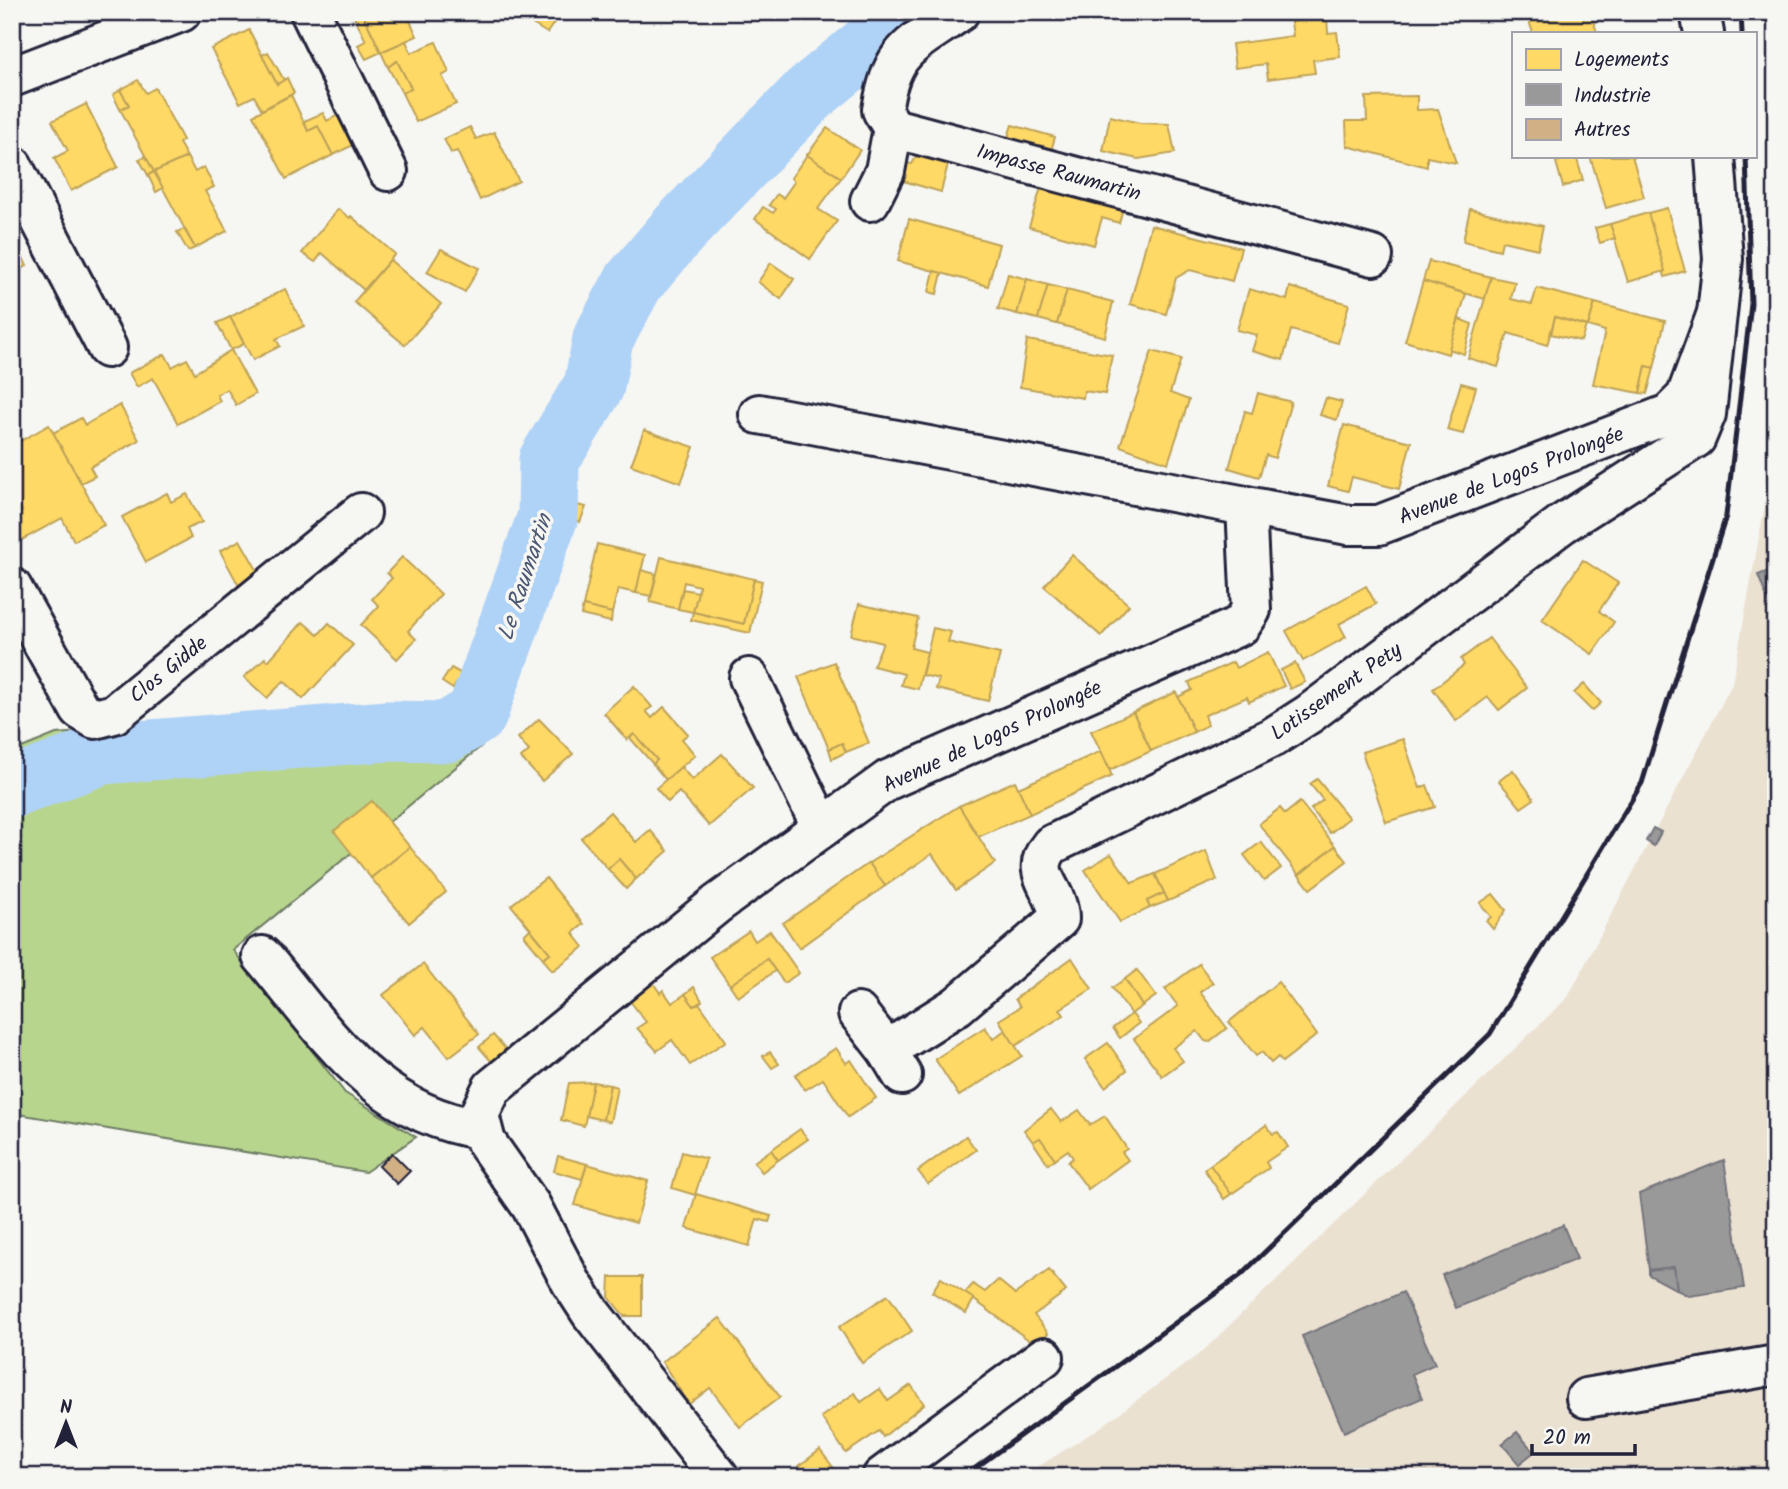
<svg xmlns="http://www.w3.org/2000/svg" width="1788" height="1489" font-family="Kalam,sans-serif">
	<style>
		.built { fill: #ebe1d1 }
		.green { fill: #b8d58d; stroke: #6d7c64; stroke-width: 2 }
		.homes { fill: #ffd966; stroke: #bda259; stroke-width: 2 }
		.industry { fill: #999; stroke: #75757d; stroke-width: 2 }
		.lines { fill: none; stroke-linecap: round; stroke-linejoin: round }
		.river { stroke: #afd2f7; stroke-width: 61 }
		.building { fill: #d2b085; stroke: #22223b; stroke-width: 2 }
		.minor-casing { stroke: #22223b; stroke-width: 44 }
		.minor { stroke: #f6f6f2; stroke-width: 38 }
		.rail { stroke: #22223b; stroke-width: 5 }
		.labels { text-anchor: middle; stroke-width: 7; stroke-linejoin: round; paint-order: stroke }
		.street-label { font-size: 21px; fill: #22223b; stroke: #f6f6f2 }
		.water-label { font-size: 23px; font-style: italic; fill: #4c5773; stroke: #f6f6f2 }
	</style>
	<rect width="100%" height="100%" fill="#f6f6f2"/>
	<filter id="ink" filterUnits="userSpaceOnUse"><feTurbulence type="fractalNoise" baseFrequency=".0143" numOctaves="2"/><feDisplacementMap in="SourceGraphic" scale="14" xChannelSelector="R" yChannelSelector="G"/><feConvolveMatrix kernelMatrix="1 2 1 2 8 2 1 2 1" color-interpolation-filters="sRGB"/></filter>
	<g filter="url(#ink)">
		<path class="built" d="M1776 445V1477H1022L1098 1429 1202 1352 1568 997 1732 684Z"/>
		<path class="green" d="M461 703 495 735 233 950 345 1093 416 1137 365 1172 12 1113V752L56 734Z"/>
		<g class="homes">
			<path d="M352 12H362L381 52 366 59 358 45 366 41Z"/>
			<path d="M362 12H406L417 36 381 52Z"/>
			<path d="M531 12H541L555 21 547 33 526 20Z"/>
			<path d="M1290 12H1342V15L1291 22Z"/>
			<path d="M1526 12H1590L1597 32 1533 33Z"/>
			<path d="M1327 18 1328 33 1337 32 1340 57 1313 60 1315 73 1268 79 1266 64 1235 68 1232 44 1293 36 1291 22Z"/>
			<path d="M249 30 277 84 287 78 294 93 262 110 254 96 240 103 211 49Z"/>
			<path d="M406 41 411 53 436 42 449 72 442 76 456 104 416 122 402 93 411 88 397 61 388 67 381 52Z"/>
			<path d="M268 52 284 80 277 84 262 55Z"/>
			<path d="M397 61 411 88 402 93 388 67Z"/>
			<path d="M138 80 146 93 155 88 183 140 179 143 187 157 154 172 120 109 129 105 120 90Z"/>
			<path d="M120 90 129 105 120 109 113 95Z"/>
			<path d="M291 95 308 131 318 126 333 155 286 179 253 115Z"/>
			<path d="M1417 96V110L1438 109 1456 163 1427 157V167L1347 146 1346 121H1367L1366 97Z"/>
			<path d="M86 104 118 167 71 191 54 158 68 151 52 121Z"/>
			<path d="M323 113 327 121 338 115 353 145 333 155 318 126 308 131 304 121Z"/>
			<path d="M1110 116 1140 123 1169 124 1175 153 1138 159 1103 151Z"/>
			<path d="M1012 125 1055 137 1049 158 1005 146Z"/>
			<path d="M470 127 476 139 494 132 519 181 480 200 457 151 451 153 444 139Z"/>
			<path d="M827 128 860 150 841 178 807 155Z"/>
			<path d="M923 144 951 152 941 192 900 180 905 163 912 164Z"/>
			<path d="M807 155 841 178 818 209 837 221 810 259 755 219 763 207 773 213 776 209 769 205 777 194 783 198 794 182 791 178Z"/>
			<path d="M1576 156 1583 180 1563 187 1556 162Z"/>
			<path d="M1590 156H1632L1644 197 1606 208Z"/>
			<path d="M146 157 154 172 148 175 139 159Z"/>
			<path d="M187 157 195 172 204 167 214 187 205 191 227 231 195 248 154 172Z"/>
			<path d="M154 172 163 188 156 192 148 175Z"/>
			<path d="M1044 178 1125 201 1119 223 1102 218 1094 245 1029 227Z"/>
			<path d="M1667 208 1685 271 1665 277 1648 213Z"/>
			<path d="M338 209 350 218 351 216 395 254 364 290 322 253 315 262 302 253Z"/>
			<path d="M1470 209 1543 226 1538 249 1502 241 1500 250 1463 241Z"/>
			<path d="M1648 213 1665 271 1628 282 1610 224Z"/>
			<path d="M909 219 999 244 988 286 898 261Z"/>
			<path d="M1610 224 1615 238 1600 243 1595 228Z"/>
			<path d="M1151 225 1241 248 1232 281 1190 270 1176 278 1166 314 1130 304Z"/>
			<path d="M184 229 195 248 188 251 177 232Z"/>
			<path d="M15 240 27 266 12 274V241Z"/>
			<path d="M441 249 479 268 465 292 427 272Z"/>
			<path d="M390 260 441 304 405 345 354 302Z"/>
			<path d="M1429 261 1491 277 1485 299 1423 281Z"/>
			<path d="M771 263 794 279 781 299 758 282Z"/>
			<path d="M934 271 942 273 937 294 929 292Z"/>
			<path d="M1008 274 1027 279 1017 314 998 309Z"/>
			<path d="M1491 277 1515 282 1511 299 1532 304 1537 288 1595 303 1588 326 1555 317 1547 345 1508 333 1498 367 1468 358Z"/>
			<path d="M1027 279 1048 285 1038 319 1017 314Z"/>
			<path d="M1423 281 1466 294 1448 354 1405 341Z"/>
			<path d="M1048 285 1067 290 1057 324 1038 319Z"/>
			<path d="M1290 287 1349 304 1338 343 1291 330 1283 360 1252 351 1257 335 1237 330 1249 289 1287 300Z"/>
			<path d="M285 289 304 326 276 339 280 346 253 360 230 317Z"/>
			<path d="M1067 290 1113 302 1105 337 1057 324Z"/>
			<path d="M1595 303 1665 321 1654 368 1646 366 1640 393 1593 384 1605 331 1588 326Z"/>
			<path d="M230 317 244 344 231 350 217 323Z"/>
			<path d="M1555 317 1586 326 1581 341 1551 334Z"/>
			<path d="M1459 319 1472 324 1464 354 1449 349Z"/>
			<path d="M1027 340 1112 355 1105 394 1084 391 1083 398 1020 387Z"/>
			<path d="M231 350 255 394 236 405 227 389 217 395 220 401 178 424 153 378 137 387 129 373 165 354 172 367 187 359 195 373Z"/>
			<path d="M1152 351 1181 359 1170 393 1189 400 1168 463 1120 446Z"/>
			<path d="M1646 366 1654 368 1647 394 1640 393Z"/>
			<path d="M1461 383 1476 387 1463 434 1447 430Z"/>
			<path d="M1258 393 1291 402 1275 458 1266 455 1259 477 1229 468 1245 411 1252 413Z"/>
			<path d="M1326 398 1342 402 1337 420 1320 415Z"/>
			<path d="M120 405 139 440 90 467 95 476 81 483 53 433 81 418 85 425Z"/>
			<path d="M49 425 104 525 74 541 62 518 22 540 12 522V517L22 511 12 494V446Z"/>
			<path d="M1344 425 1411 442 1399 489 1352 477 1348 491 1328 486Z"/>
			<path d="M644 430 694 447 681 483 631 465Z"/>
			<path d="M167 493 171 502 187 494 202 522 187 529 191 538 146 562 122 517Z"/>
			<path d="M573 504 586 507 580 522 570 516Z"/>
			<path d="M240 540 260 575 239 586 220 551Z"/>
			<path d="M597 544 645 555 636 593 618 589 612 613 583 606Z"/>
			<path d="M1072 555 1129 605 1101 636 1044 586Z"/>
			<path d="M402 557 441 594 408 631 416 639 397 659 361 625 379 606 372 599 392 578 387 573Z"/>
			<path d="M661 557 754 579 744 624 693 612 699 586 684 582 678 609 650 602Z"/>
			<path d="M1583 560 1618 583 1599 611 1614 622 1592 654 1542 620Z"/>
			<path d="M641 570 656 574 651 596 636 593Z"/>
			<path d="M754 579 762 581 750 633 691 620 693 612 744 624Z"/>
			<path d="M1366 586 1376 604 1339 624 1346 637 1303 661 1286 631Z"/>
			<path d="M683 589 698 592 693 612 678 609Z"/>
			<path d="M859 604 918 618 911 648 927 652 918 689 901 685 904 674 873 666 883 643 851 635Z"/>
			<path d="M583 606 612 613 611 622 581 615Z"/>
			<path d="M303 622 318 635 329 623 353 645 303 699 284 681 267 698 244 677 265 658 268 661Z"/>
			<path d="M933 628 951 632 948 642 1000 654 988 701 936 689 939 679 922 675Z"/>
			<path d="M1489 638 1527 688 1499 710 1488 697 1456 721 1433 689 1464 665 1461 659Z"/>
			<path d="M1268 652 1284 686 1249 702 1247 697 1205 715 1208 725 1194 732 1178 697 1192 690 1189 682 1233 662 1236 668Z"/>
			<path d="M834 662 869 743 846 752 842 743 829 749 798 677Z"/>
			<path d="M1295 663 1305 682 1290 689 1281 670Z"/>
			<path d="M451 668 462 674 453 689 442 682Z"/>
			<path d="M462 674 479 684 476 691 458 681Z"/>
			<path d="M1584 684 1601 703 1592 711 1574 693Z"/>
			<path d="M634 686 652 707 646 711 652 718 664 707 688 734 682 739 695 755 666 780 653 764 657 760 634 734 627 740 604 713Z"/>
			<path d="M1176 692 1194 732 1151 751 1133 712Z"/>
			<path d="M1133 712 1151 751 1110 770 1091 731Z"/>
			<path d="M539 719 573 754 542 781 521 758 529 751 518 738Z"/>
			<path d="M634 734 657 760 653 764 630 738Z"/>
			<path d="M1403 739 1420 788 1427 785 1435 807 1386 822 1362 752Z"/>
			<path d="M842 743 846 752 832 759 829 749Z"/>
			<path d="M1101 751 1112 776 1030 814 1018 788Z"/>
			<path d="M722 754 753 788 709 826 679 792 668 802 656 788 681 767 692 780Z"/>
			<path d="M1513 770 1534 799 1521 808 1499 781Z"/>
			<path d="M1317 779 1349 818 1330 833 1311 809 1323 800 1310 784Z"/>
			<path d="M1015 781 1030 814 978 837 959 806Z"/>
			<path d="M372 801 410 847 371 878 334 831Z"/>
			<path d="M1300 802 1335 846 1299 875 1259 824 1280 808 1285 814Z"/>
			<path d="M959 806 995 863 956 890 932 854 885 886 869 863Z"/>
			<path d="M610 812 636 842 650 830 668 851 636 879 619 859 608 869 581 838Z"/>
			<path d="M1261 842 1281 868 1264 881 1244 855Z"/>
			<path d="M1335 846 1347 861 1310 889 1299 875Z"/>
			<path d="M410 847 446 892 409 923 371 878Z"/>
			<path d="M1206 851 1217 880 1168 901 1155 874Z"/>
			<path d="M1111 854 1132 883 1155 874 1164 893 1147 901 1150 908 1120 922 1085 870Z"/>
			<path d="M619 859 636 879 626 889 608 869Z"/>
			<path d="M869 863 885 886 799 948 783 923Z"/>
			<path d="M546 878 584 924 573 933 584 947 552 971 543 958 550 953 511 905Z"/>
			<path d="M1164 893 1168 901 1150 908 1147 901Z"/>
			<path d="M1493 894 1506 910 1493 929 1486 921 1491 917 1480 903Z"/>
			<path d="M530 929 550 953 543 958 524 935Z"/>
			<path d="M749 931 755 941 770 931 799 973 784 983 767 959 730 985 710 957Z"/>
			<path d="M1072 958 1092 989 1060 1009 1064 1015 1015 1046 999 1020 1020 1007 1015 999Z"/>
			<path d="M767 959 775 971 738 997 730 985Z"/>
			<path d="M423 964 479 1034 449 1057 425 1027 415 1035 383 995Z"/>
			<path d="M1199 964 1213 983 1200 992 1227 1028 1209 1042 1205 1041 1197 1031 1173 1048 1183 1061 1162 1076 1134 1039 1178 1006 1165 989Z"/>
			<path d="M1137 970 1156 996 1142 1006 1125 979Z"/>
			<path d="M647 974 660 993 663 990 672 1003 685 994 694 1006 699 1003 726 1041 690 1065 672 1040 657 1051 637 1028 646 1022 624 993Z"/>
			<path d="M1125 979 1142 1006 1131 1014 1112 988Z"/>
			<path d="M1278 982 1317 1035 1282 1062 1278 1057 1271 1063 1262 1052 1256 1056 1229 1022Z"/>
			<path d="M694 987 702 1001 694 1006 685 994Z"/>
			<path d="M1132 1014 1139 1023 1120 1038 1113 1028Z"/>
			<path d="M985 1027 993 1039 1005 1030 1022 1056 959 1096 935 1059Z"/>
			<path d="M493 1035 512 1056 498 1069 479 1047Z"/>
			<path d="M1108 1043 1127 1070 1105 1087 1085 1059Z"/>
			<path d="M836 1048 846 1063 851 1060 876 1098 848 1117 823 1079 805 1090 795 1075Z"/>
			<path d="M770 1052 779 1064 772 1068 763 1056Z"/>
			<path d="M593 1082 610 1085 603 1120 586 1116Z"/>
			<path d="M593 1082 584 1126 561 1120 569 1083Z"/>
			<path d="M610 1085 617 1087 610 1122 603 1120Z"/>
			<path d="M1051 1109 1061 1122 1079 1110 1090 1125 1105 1116 1127 1149 1122 1152 1128 1160 1088 1189 1068 1162 1073 1158 1068 1150 1055 1159 1040 1138 1033 1142 1024 1130Z"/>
			<path d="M1266 1125 1273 1134 1278 1132 1288 1147 1266 1162 1269 1168 1231 1194 1210 1165Z"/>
			<path d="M800 1129 808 1139 778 1160 771 1150Z"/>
			<path d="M966 1136 976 1150 928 1184 918 1171Z"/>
			<path d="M1040 1138 1055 1159 1048 1164 1033 1142Z"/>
			<path d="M771 1150 778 1160 762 1172 754 1162Z"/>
			<path d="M682 1152 706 1159 695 1195 672 1188Z"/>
			<path d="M558 1156 587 1164 582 1179 554 1171Z"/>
			<path d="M587 1164 648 1181 636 1223 575 1205Z"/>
			<path d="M1210 1165 1231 1194 1224 1199 1204 1169Z"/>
			<path d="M696 1194 771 1216 769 1222 757 1219 749 1246 686 1228Z"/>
			<path d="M1049 1270 1066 1291 1034 1315 1048 1333 1037 1346 965 1293 973 1284 985 1292 998 1280 1015 1294Z"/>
			<path d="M610 1277H642V1316H624L609 1297Z"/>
			<path d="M941 1278 974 1299 966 1313 932 1292Z"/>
			<path d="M888 1295 912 1331 862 1363 839 1327Z"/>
			<path d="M720 1318 780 1397 740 1427 710 1388 689 1404 662 1362Z"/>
			<path d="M911 1385 924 1404 883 1437 879 1431 846 1453 821 1417 855 1393 861 1402 880 1389 888 1401Z"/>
			<path d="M820 1450 836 1471 828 1477H808L799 1466Z"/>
		</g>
		<g class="industry">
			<path d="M1776 568V621L1758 575Z"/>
			<path d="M1653 828 1661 832 1654 846 1646 841Z"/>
			<path d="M1724 1160 1744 1288 1689 1296 1677 1290 1674 1267 1649 1270 1639 1194Z"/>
			<path d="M1563 1225 1577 1259 1456 1308 1442 1275Z"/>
			<path d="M1674 1267 1677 1290 1649 1275V1270Z"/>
			<path d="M1403 1292 1435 1364 1412 1374 1422 1398 1344 1432 1302 1336Z"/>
			<path d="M1517 1432 1534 1452 1519 1464 1502 1444Z"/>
		</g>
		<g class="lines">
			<path class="river" d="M12 788 102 754 388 731 447 732 477 714 548 516 549 460 594 386 603 339 633 283 679 229 810 93 909 12"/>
		</g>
		<path class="building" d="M392 1153 410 1171 397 1184 379 1166Z"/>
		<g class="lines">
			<defs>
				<g id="minor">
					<path d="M310 12 388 171"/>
					<path d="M959 12C910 47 892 48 882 110L893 128 1373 256"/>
					<path d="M1700 12 1704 33"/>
					<path d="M12 77 181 12"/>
					<path d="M12 165 107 348"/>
					<path d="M870 201 885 171 893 128"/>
					<path d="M759 414 1246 506"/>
					<path d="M12 588 80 710 95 719 114 714 361 513"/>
					<path d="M749 678 822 828"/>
					<path d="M262 956C326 1032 375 1114 480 1129"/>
					<path d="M858 1013 887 1050"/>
					<path d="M902 1075 887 1050 957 1006 1059 919C1059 888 1026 875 1051 845L1273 737 1309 714 1562 524 1696 438 1706 414 1723 259 1715 156"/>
					<path d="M1586 1398 1776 1365"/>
					<path d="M719 1477 591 1313 571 1282 531 1206 486 1142 479 1115 492 1088 717 904 888 780 1241 625 1251 610 1246 506 1349 525H1379L1669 414 1686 397 1717 313"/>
					<path d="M882 1477 1044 1357"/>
				</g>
			</defs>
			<use href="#minor" class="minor-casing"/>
			<use href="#minor" class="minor"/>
			<g class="rail">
				<path d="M1741 12 1742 33"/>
				<path d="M963 1477 1241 1275 1490 1034 1642 783 1726 516 1751 304 1746 156"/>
			</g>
		</g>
	</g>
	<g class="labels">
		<g class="street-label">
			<text transform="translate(1059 172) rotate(15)" y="7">Impasse Raumartin</text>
			<text transform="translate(1511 475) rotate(-21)" y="7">Avenue de Logos Prolongée</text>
			<text transform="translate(168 669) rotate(-39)" y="7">Clos Gidde</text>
			<text transform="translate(1336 691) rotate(-35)" y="7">Lotissement Pety</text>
			<text transform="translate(992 736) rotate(-25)" y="7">Avenue de Logos Prolongée</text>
		</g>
		<g class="water-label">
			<text transform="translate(524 577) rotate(-72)" y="8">Le Raumartin</text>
		</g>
	</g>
	<rect width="1788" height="1489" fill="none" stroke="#f6f6f2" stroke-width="42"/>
	<rect x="21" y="21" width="1746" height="1447" fill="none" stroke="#22223b" stroke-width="2.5" filter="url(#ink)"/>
	<rect x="1512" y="32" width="245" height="126" fill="#f6f6f2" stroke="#a1a1a9" stroke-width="2"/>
	<rect x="1526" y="49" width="35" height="21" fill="#ffd966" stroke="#a1a1a9" stroke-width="2"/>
	<text x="1574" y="66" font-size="21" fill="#22223b">Logements</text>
	<rect x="1526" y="84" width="35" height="21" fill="#999999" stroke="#a1a1a9" stroke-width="2"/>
	<text x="1574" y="102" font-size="21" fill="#22223b">Industrie</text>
	<rect x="1526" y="119" width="35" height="21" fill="#d2b085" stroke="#a1a1a9" stroke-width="2"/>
	<text x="1574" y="136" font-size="21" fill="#22223b">Autres</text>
	<g transform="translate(66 1423)" stroke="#f6f6f2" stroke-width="5" paint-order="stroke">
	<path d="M0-5L12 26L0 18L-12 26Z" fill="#22223b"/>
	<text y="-10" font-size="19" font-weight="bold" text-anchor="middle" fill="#22223b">N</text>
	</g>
	<path d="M1532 1444v10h103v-10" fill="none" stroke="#22223b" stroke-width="3.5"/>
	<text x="1543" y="1444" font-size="21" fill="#22223b" stroke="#f6f6f2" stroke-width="5" paint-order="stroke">20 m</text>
</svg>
